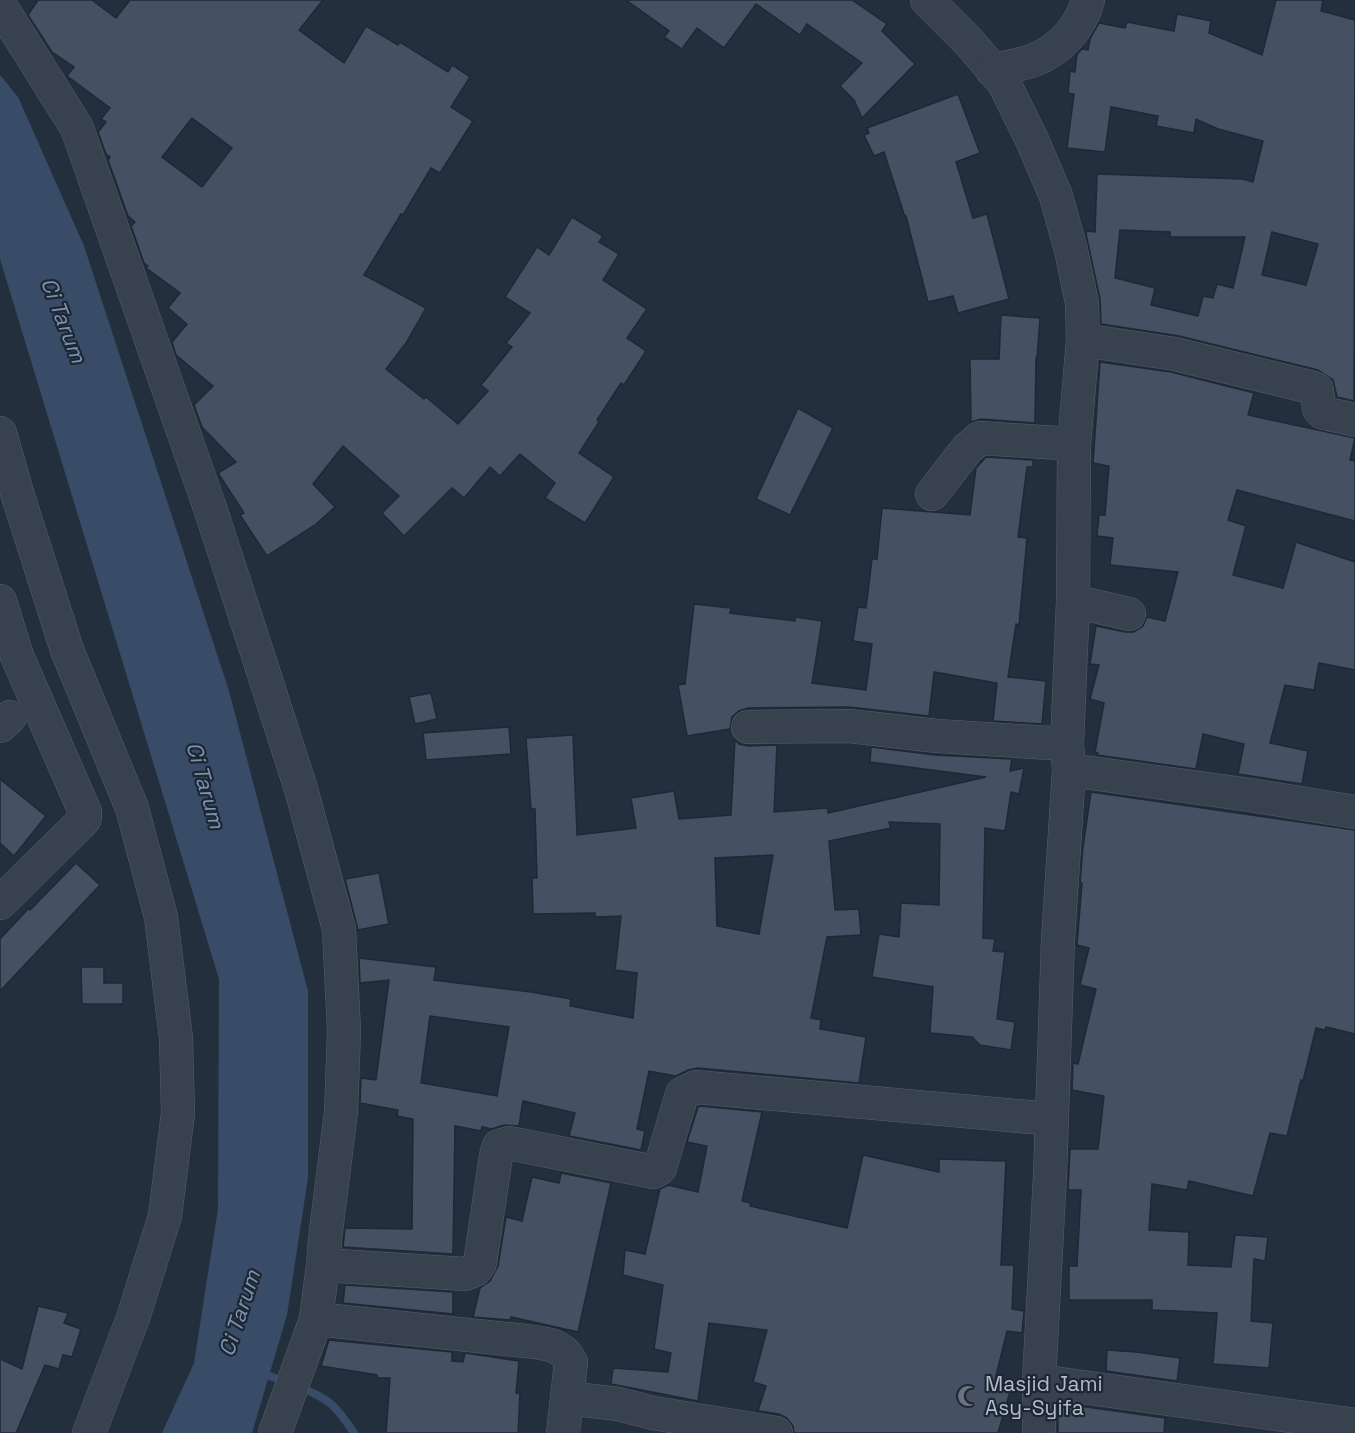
<svg xmlns="http://www.w3.org/2000/svg" width="1355" height="1433" font-family="'Space Grotesk',sans-serif">
	<style>
		.water { fill: #394c67 }
		.lines { fill: none; stroke-linecap: round; stroke-linejoin: round }
		.stream { stroke: #394c67; stroke-width: 8 }
		.building { fill: #455162; stroke: #1f2835; stroke-width: 1.5; fill-rule: evenodd }
		.minor-casing { stroke: #565f6c; stroke-width: 34 }
		.minor { stroke: #38414e; stroke-width: 33 }
		.labels { text-anchor: middle; stroke-width: 4.5; stroke-linejoin: round; paint-order: stroke }
		.poi-label { font-size: 21px; fill: #b4bcc9; stroke: #1d2633; text-anchor: start }
		.water-label { font-size: 22px; font-style: italic; fill: #7c92b1; stroke: #1d2633 }
	</style>
	<rect width="100%" height="100%" fill="#242f3e"/>
	<path class="water" d="M0 75 18 97 84 246 229 691 308 991V1178L287 1315 252 1433H162L194 1363 218 1209 219 979 0 259Z"/>
	<g class="lines">
		<g class="stream">
			<path d="M259 1372 286 1382"/>
			<path d="M298 1387C328 1397 337 1407 354 1433"/>
		</g>
	</g>
	<g class="building">
		<path d="M38 0H92L116 18 130 0H323L299 30 344 63 366 26 398 45 400 42 448 72 452 65 470 77 451 107 473 121 440 173 431 168 403 215 401 214 364 275 426 308 406 343 386 369 424 399 426 397 458 424 488 391 481 385 512 347 506 343 530 313 505 297 537 247 549 255 572 217 603 236 599 242 619 254 603 280 647 309 627 338 646 351 624 385 621 383 597 420 599 422 579 453 614 477 585 523 545 498 555 483 520 454 500 476 490 467 464 498 452 488 404 536 382 513 399 496 343 446 313 484 335 507 315 525 267 556 240 515 244 513 218 473 236 462 202 427 194 405 213 386 176 355 172 342 187 324 168 308 180 293 146 268 148 266 144 263 131 226 135 222 128 216 108 160 110 157 106 154 98 132 106 122 101 119 110 108 67 76 74 67 52 52 28 15ZM192 118 232 148 202 187 162 157Z"/>
		<path d="M626 0H852L887 24 882 31 915 64 862 118 854 100 840 86 862 63 807 24 800 35 756 4 724 48 697 28 682 49 664 37 669 31Z"/>
		<path d="M1276 0H1323L1321 11 1355 20 1354 401 1337 397 1333 380 1318 370 1179 336 1101 324 1100 299 1086 234 1087 231 1095 232 1097 174 1243 179 1253 182 1263 141 1218 129 1196 119 1194 133 1156 126 1158 116 1111 107 1105 152 1067 148 1074 94 1068 93 1070 71 1075 72 1077 54 1082 49 1088 50 1090 39 1099 23 1125 28 1127 22 1174 31 1177 14 1211 21 1209 33 1262 55ZM1120 230 1170 232V237H1245L1233 288 1217 284 1213 298 1203 296 1198 316 1151 305 1155 288 1115 278ZM1272 232 1318 244 1306 285 1262 275Z"/>
		<path d="M958 94 980 153 956 162 973 218 987 214 1009 299 958 313 953 296 928 302 906 216 905 217 884 152 874 156 864 135 869 133 867 128Z"/>
		<path d="M1001 315 1040 318 1037 359 1036 358 1035 423 981 419 971 422 970 359H999Z"/>
		<path d="M1100 362 1171 372 1254 393 1248 415 1355 438 1350 460 1355 461V521L1237 490 1228 520 1246 526 1233 575 1283 588 1296 542 1355 562V670L1319 663 1314 690 1285 685 1270 743 1308 751 1302 784 1238 774 1244 744 1203 734 1196 769 1097 755 1098 753 1095 752 1104 703 1090 699 1099 665 1090 664 1096 626 1125 632H1134L1143 626 1147 617 1165 621 1178 572 1110 565 1113 538 1097 536 1099 515H1105L1109 466 1093 463Z"/>
		<path d="M798 408 833 428 790 515 756 499Z"/>
		<path d="M986 457 1033 460V467H1027L1018 537 1027 538 1019 625 1016 624 1008 677 1046 681 1042 724 993 721 997 683 934 672 929 716 849 707 748 708 739 711 732 717 730 729 687 736 678 685 685 684 694 604 731 608 730 613 795 621V617L822 621 812 683 866 690 872 644 853 641 858 607 866 608 872 559H877L882 508 970 515 976 468Z"/>
		<path d="M431 693 437 719 415 724 409 697Z"/>
		<path d="M509 727 511 754 426 760 423 733Z"/>
		<path d="M573 735 577 835 636 828 631 798 674 791 679 819 731 815 735 739 739 744 748 746 777 745 774 812 828 808V813L986 777 870 762 871 747 935 755 1012 759 1010 771 1024 768 1019 794 1011 792 1005 831 985 828 983 938 995 939 993 951 1005 952 997 1019 1015 1022 1011 1050 980 1045 972 1037 930 1033 933 987 872 977 879 934 899 937 901 903 939 905 940 824 889 822 891 828 829 841 835 910 859 909 861 935 827 937 811 1018 821 1020 820 1029 866 1037 859 1083 698 1068 688 1070 676 1076 649 1071 637 1129 645 1131 641 1150 569 1136 575 1113 523 1101 519 1126 504 1125 492 1129 482 1127 481 1131 455 1126 453 1254 343 1247 345 1228 412 1229 413 1119 397 1116 398 1110 360 1103 361 1078 376 1080 389 980 360 983 359 958 436 967 434 980 531 992 571 999 570 1006 633 1018 637 973 615 970 621 916 595 917V913L533 914 532 878H537L535 809H531L526 738ZM773 855 759 934 717 926 715 858ZM430 1016 509 1027 497 1096 421 1083Z"/>
		<path d="M0 779 46 816 14 856 0 843Z"/>
		<path d="M1091 792 1355 830V1034L1326 1027 1325 1030 1316 1028 1303 1081 1301 1080 1287 1136 1270 1133 1253 1196 1189 1181 1187 1190 1152 1184 1149 1230 1189 1232 1188 1265 1231 1267 1235 1235 1268 1237 1265 1261 1254 1259 1251 1321 1273 1323 1269 1368 1213 1364 1217 1313 1152 1310V1300H1069V1266H1077L1081 1190H1068L1070 1149H1098L1104 1096 1072 1090 1073 1063 1078 1064 1096 989 1080 985 1089 948 1077 945 1082 883H1080L1083 847Z"/>
		<path d="M76 863 100 885 0 991V939L29 908 30 910Z"/>
		<path d="M379 873 389 924 358 930 345 879Z"/>
		<path d="M81 967H104V983H123V1004H82Z"/>
		<path d="M700 1106 762 1112 742 1201 751 1203 750 1206 847 1228 863 1155 939 1172V1159L1006 1161 1001 1265H1014L1012 1309 1024 1311 1022 1333 1007 1331 995 1380 1012 1385 998 1433H794L793 1426 787 1418 779 1414 758 1411 766 1386 753 1382 767 1330 709 1323 698 1401 611 1384 613 1368 668 1372 671 1353 654 1349 663 1285 623 1275 625 1250 645 1254 660 1189 668 1185 698 1192 707 1146 687 1142 698 1107Z"/>
		<path d="M561 1173 611 1183 578 1332 511 1317 510 1320 473 1317 480 1288 490 1281 498 1266 506 1217 522 1221 532 1177 559 1183Z"/>
		<path d="M345 1285 453 1292V1314L343 1303Z"/>
		<path d="M38 1306 68 1313 64 1323 81 1329 72 1357 63 1355 59 1369 45 1365 16 1433H0V1359L22 1369Z"/>
		<path d="M329 1340 452 1352V1361L463 1362 465 1353 519 1361 516 1393 520 1394 518 1433H386L390 1378H377V1375L321 1366Z"/>
		<path d="M1107 1350 1136 1352 1180 1358 1177 1381 1106 1371Z"/>
		<path d="M1058 1403 1165 1418 1164 1433H1058Z"/>
	</g>
	<g class="lines">
		<defs>
			<g id="minor">
				<path d="M927 0 969 42 1004 83 1032 140 1056 196 1071 250 1082 303 1083 340 1074 444 1073 601 1067 744 1069 770 1058 939 1050 1175 1039 1381V1433"/>
				<path d="M0 5 77 128 209 505 255 646 301 789 339 929 344 1031 341 1112 325 1239 323 1265 316 1319 275 1433"/>
				<path d="M992 70C1006 67 1021 65 1034 60 1060 50 1081 27 1088 0"/>
				<path d="M1083 340 1175 354 1314 388 1317 390 1319 409 1323 413 1355 420"/>
				<path d="M0 433 18 496 67 650 132 808 161 917 176 1038 178 1113 165 1216 133 1318 89 1433"/>
				<path d="M932 494 967 449 980 438 1074 444"/>
				<path d="M0 601 17 656 85 812V818L80 824 0 903"/>
				<path d="M1073 601 1129 614"/>
				<path d="M0 726 10 717"/>
				<path d="M748 727 849 726 937 736 1067 744"/>
				<path d="M1069 770 1250 795 1355 812"/>
				<path d="M323 1265 465 1274 475 1270 480 1263 496 1156 499 1146 509 1143 654 1172 660 1168 682 1094 696 1087 1052 1119"/>
				<path d="M316 1319 526 1341C544 1343 562 1344 571 1362L563 1433"/>
				<path d="M1039 1381 1355 1425"/>
				<path d="M567 1398 618 1404 653 1413 776 1433"/>
			</g>
		</defs>
		<use href="#minor" class="minor-casing"/>
		<use href="#minor" class="minor"/>
	</g>
	<defs>
		<symbol id="mosque-bare" viewBox="-9 -9 18 18"><path d="M3.5-4.9A6 6 0 1 0 3.5 4.9A5 5 0 1 1 3.5-4.9Z" fill="#6b7280" stroke="#1d2633" stroke-width="2.5" paint-order="stroke"/></symbol>
	</defs>
	<g fill-rule="evenodd">
		<use href="#mosque-bare" x="953" y="1381" width="30" height="30"/>
	</g>
	<g class="labels">
		<g class="poi-label">
			<text x="985" y="1391">Masjid Jami<tspan x="985" dy="24">Asy-Syifa</tspan></text>
		</g>
		<g class="water-label">
			<text transform="translate(64 320) rotate(69)" y="8">Ci Tarum</text>
			<text transform="translate(206 785) rotate(74)" y="8">Ci Tarum</text>
			<text transform="translate(239 1313) rotate(-72)" y="8">Ci Tarum</text>
		</g>
	</g>
</svg>
